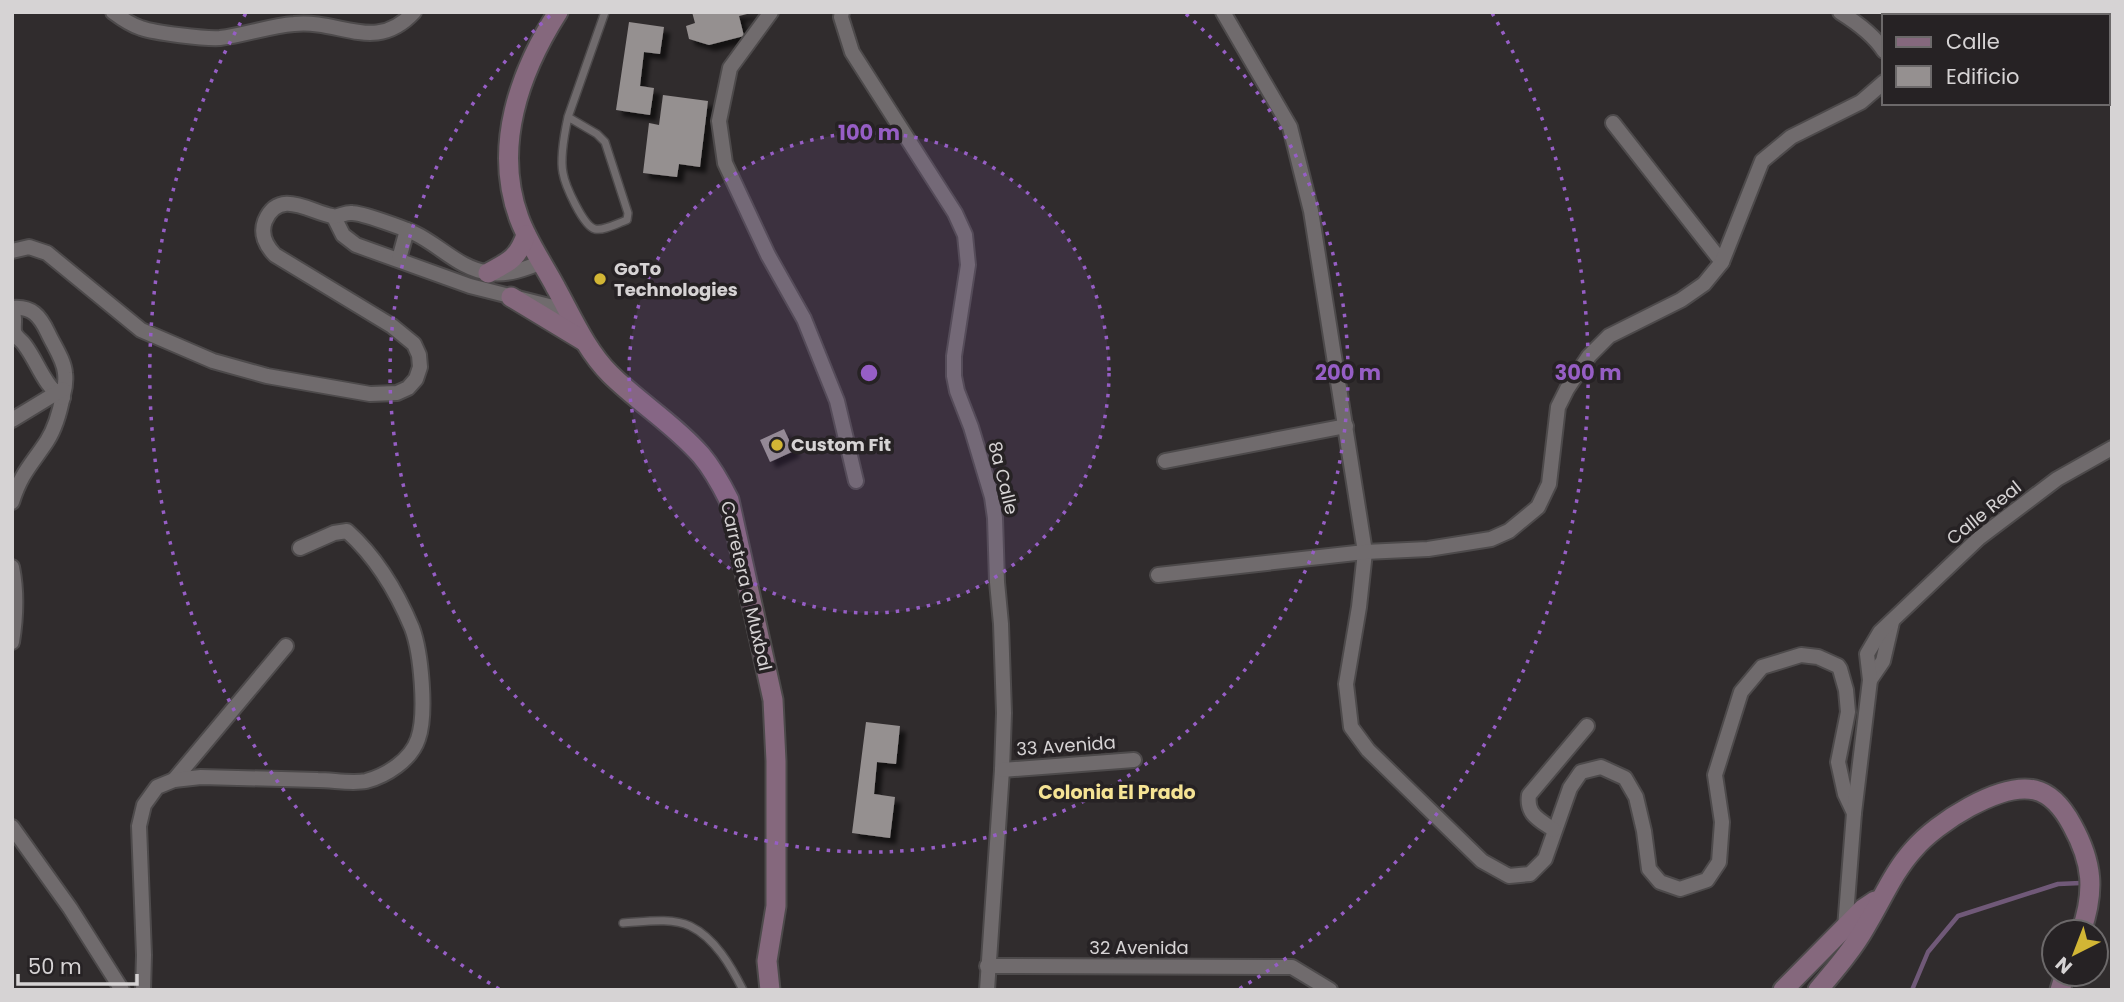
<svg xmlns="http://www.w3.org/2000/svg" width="2124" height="1002" font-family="Poppins,sans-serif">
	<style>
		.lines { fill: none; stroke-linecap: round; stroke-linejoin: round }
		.stream { stroke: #705978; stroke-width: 4.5 }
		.building { fill: #959090; filter: url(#shadow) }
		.lane-casing { stroke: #4d4a4b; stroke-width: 10 }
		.street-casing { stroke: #4d4a4b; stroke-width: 18 }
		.secondary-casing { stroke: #4d4a4b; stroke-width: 23 }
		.lane { stroke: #706b6d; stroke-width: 7 }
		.street { stroke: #706b6d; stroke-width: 14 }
		.secondary { stroke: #85687d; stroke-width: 19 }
		.ring { fill: none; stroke: #965ec5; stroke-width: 3.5; stroke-dasharray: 3.5 7 }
		.poi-dot { fill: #d2b635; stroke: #262224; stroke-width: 2.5 }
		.labels { text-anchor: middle; stroke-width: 7; stroke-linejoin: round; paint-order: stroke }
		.poi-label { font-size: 18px; font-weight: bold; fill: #d6d3d4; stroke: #262224; text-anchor: start }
		.street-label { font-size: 18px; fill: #d6d3d4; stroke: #262224 }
		.neighbourhood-label { font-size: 19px; font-weight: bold; fill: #f5e394; stroke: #262224 }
		.centre { fill: #965ec5; stroke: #262224; stroke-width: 3.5 }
		.ring-label { font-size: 21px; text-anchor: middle; font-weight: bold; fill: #965ec5; stroke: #262224; stroke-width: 7; stroke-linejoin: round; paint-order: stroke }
	</style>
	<defs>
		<filter id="shadow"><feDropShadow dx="6" dy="6" stdDeviation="2" flood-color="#0009"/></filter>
	</defs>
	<rect width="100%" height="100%" fill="#302c2d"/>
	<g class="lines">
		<path class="stream" d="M1912 990 1928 952 1958 916 2058 884 2081 883"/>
	</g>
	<g class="building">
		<path d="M692 12H751V13L739 16 744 36 709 45 689 39 686 26 695 23Z"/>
		<path d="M629 22 664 27 660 54 644 52 640 86 654 88 650 115 616 110Z"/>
		<path d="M663 95 708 101 700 167 679 164 677 177 643 173 649 123 659 125Z"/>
		<path d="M784 429 794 451 770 462 760 440Z"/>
		<path d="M866 722 900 726 896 764 877 762 874 794 895 797 890 838 852 833Z"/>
	</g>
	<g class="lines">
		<defs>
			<g id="lane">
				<path d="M568 117 597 134 605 142 628 213 627 220C618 223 604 231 595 229 583 226 565 185 563 173 560 159 565 131 568 117L605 12"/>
				<path d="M623 923C643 922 671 917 690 926 715 938 731 966 743 990"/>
			</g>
			<g id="street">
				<path d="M113 12C121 18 131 25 141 28 155 33 205 39 220 38 245 35 269 26 294 24 341 19 375 54 414 12"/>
				<path d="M771 12 730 68 719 121 725 163 768 255 804 319 837 401 856 481"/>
				<path d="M842 12 841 17 852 52 955 213 965 235 968 265 954 356V376L957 391 971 427 992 497 995 518 997 582 1001 624 1004 713 1002 770 987 990"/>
				<path d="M1223 12 1290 127 1311 211 1365 552 1359 607 1346 684 1351 727 1368 750 1482 861 1509 876 1530 874 1545 859 1570 788 1581 772 1601 767 1625 778 1636 797 1644 831 1649 869 1660 882 1680 889 1707 880 1719 862 1722 822 1715 775 1741 692 1762 667 1801 655 1818 657 1838 666 1840 669 1846 690 1848 712 1838 762 1845 794 1854 813"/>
				<path d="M1840 12C1856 22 1874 35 1884 51"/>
				<path d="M1613 123 1722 262"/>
				<path d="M334 217 343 235 356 245 470 286 569 311"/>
				<path d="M12 251 29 247 47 253 141 330 213 361 267 376 370 394 397 393 408 388 416 379 420 367 419 355 414 344 392 326 275 255C266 246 260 234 265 221 279 188 310 212 332 216 338 218 345 212 352 213 362 213 403 228 414 233 440 245 459 269 490 273 509 275 525 269 542 262"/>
				<path d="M399 259 407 230"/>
				<path d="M12 308C32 306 40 316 48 333 54 346 64 360 65 373 66 381 65 388 63 395 60 411 56 427 47 441 32 464 21 473 12 502"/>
				<path d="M12 310C16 318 13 323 14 331 15 337 21 340 24 344 38 362 43 385 63 398"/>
				<path d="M12 420 63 389"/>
				<path d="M1165 461 1346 426"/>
				<path d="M12 567C17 592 16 617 12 642"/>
				<path d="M1158 575 1365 552 1428 549 1491 539 1509 531 1538 507 1549 484 1558 407 1567 389 1589 356 1609 336 1681 300 1704 284 1722 262 1762 161 1791 137 1861 102 1884 82"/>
				<path d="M1870 680 1883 661 1892 622"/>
				<path d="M1002 770 1134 760"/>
				<path d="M174 780 286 646"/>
				<path d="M12 827 70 908 122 990"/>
				<path d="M1554 830C1540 820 1526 815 1529 795L1587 726"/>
				<path d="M1845 928 1854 813 1870 680 1867 654 1880 632 1979 538 2057 479 2112 448"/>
				<path d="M987 966 1292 967 1330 990"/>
				<path d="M143 990 144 955 139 826 144 805 157 787 174 780 201 777C240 778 279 779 318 780 333 780 352 784 366 781 386 776 411 760 418 739 427 714 421 652 412 628 397 592 376 557 347 531L334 533 300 548"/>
			</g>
			<g id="secondary">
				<path d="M558 12C519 73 493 147 519 218 528 243 544 265 556 288 572 317 586 350 610 374 638 402 674 424 701 455 712 468 721 484 729 500L773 700 776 761V906L767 961 770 990"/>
				<path d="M488 273C509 262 518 258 526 235"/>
				<path d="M511 297 584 341"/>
				<path d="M1783 990 1863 909 1875 901"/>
				<path d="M1818 990C1835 970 1853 949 1866 926 1882 900 1893 872 1914 849 1936 823 2000 782 2035 790 2052 794 2064 810 2072 825 2093 863 2095 891 2081 932"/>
				<path d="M2060 990 2065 974"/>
			</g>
		</defs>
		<use href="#lane" class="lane-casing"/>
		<use href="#street" class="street-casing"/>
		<use href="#secondary" class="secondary-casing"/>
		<use href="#lane" class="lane"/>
		<use href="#street" class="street"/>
		<use href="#secondary" class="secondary"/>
	</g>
	<circle cx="869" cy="373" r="240" fill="#965ec5" fill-opacity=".12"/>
	<g class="ring">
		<circle cx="869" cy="373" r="240"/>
		<path d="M1186 14A479 479 0 1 1 552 14"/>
		<path d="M499 989A719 719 0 0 1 246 13M1492 13A719 719 0 0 1 1239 989"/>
	</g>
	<g class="poi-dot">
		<circle cx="600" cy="279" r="7"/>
		<circle cx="777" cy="445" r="7"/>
	</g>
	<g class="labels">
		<g class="poi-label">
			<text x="614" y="275">GoTo<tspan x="614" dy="21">Technologies</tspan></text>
			<text x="791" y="451">Custom Fit</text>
		</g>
		<g class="street-label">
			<text transform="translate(1003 478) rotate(76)" y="6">8a Calle</text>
			<text transform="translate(1984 513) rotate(-39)" y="6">Calle Real</text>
			<text transform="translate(746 586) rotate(77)" y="6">Carretera a Muxbal</text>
			<text transform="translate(1066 746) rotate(-4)" y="6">33 Avenida</text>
			<text x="1139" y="954">32 Avenida</text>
		</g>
		<g class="neighbourhood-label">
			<text x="1117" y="799">Colonia El Prado</text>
		</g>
	</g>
	<circle cx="869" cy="373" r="10" class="centre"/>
	<g class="ring-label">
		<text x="869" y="140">100 m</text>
		<text x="1348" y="380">200 m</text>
		<text x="1588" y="380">300 m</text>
	</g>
	<rect width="2124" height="1002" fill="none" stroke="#d6d3d4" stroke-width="28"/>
	<rect x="1882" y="14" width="228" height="91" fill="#262224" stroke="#6c696a" stroke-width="2"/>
	<rect x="1896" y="37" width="35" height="10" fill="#85687d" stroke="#6c696a" stroke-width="2"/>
	<text x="1946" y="49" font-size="21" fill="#d6d3d4">Calle</text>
	<rect x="1896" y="66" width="35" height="21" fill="#959090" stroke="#6c696a" stroke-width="2"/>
	<text x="1946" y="84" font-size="21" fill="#d6d3d4">Edificio</text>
	<g transform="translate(2075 953) rotate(222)"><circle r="33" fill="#262224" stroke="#6c696a" stroke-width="2"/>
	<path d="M0-5L12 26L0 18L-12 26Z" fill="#d2b635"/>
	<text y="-10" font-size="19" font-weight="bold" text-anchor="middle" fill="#d6d3d4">N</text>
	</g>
	<path d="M18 974v10h119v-10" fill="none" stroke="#d6d3d4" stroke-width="3.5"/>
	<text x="28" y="974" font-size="21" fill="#d6d3d4" stroke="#262224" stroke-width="5" paint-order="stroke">50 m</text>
</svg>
